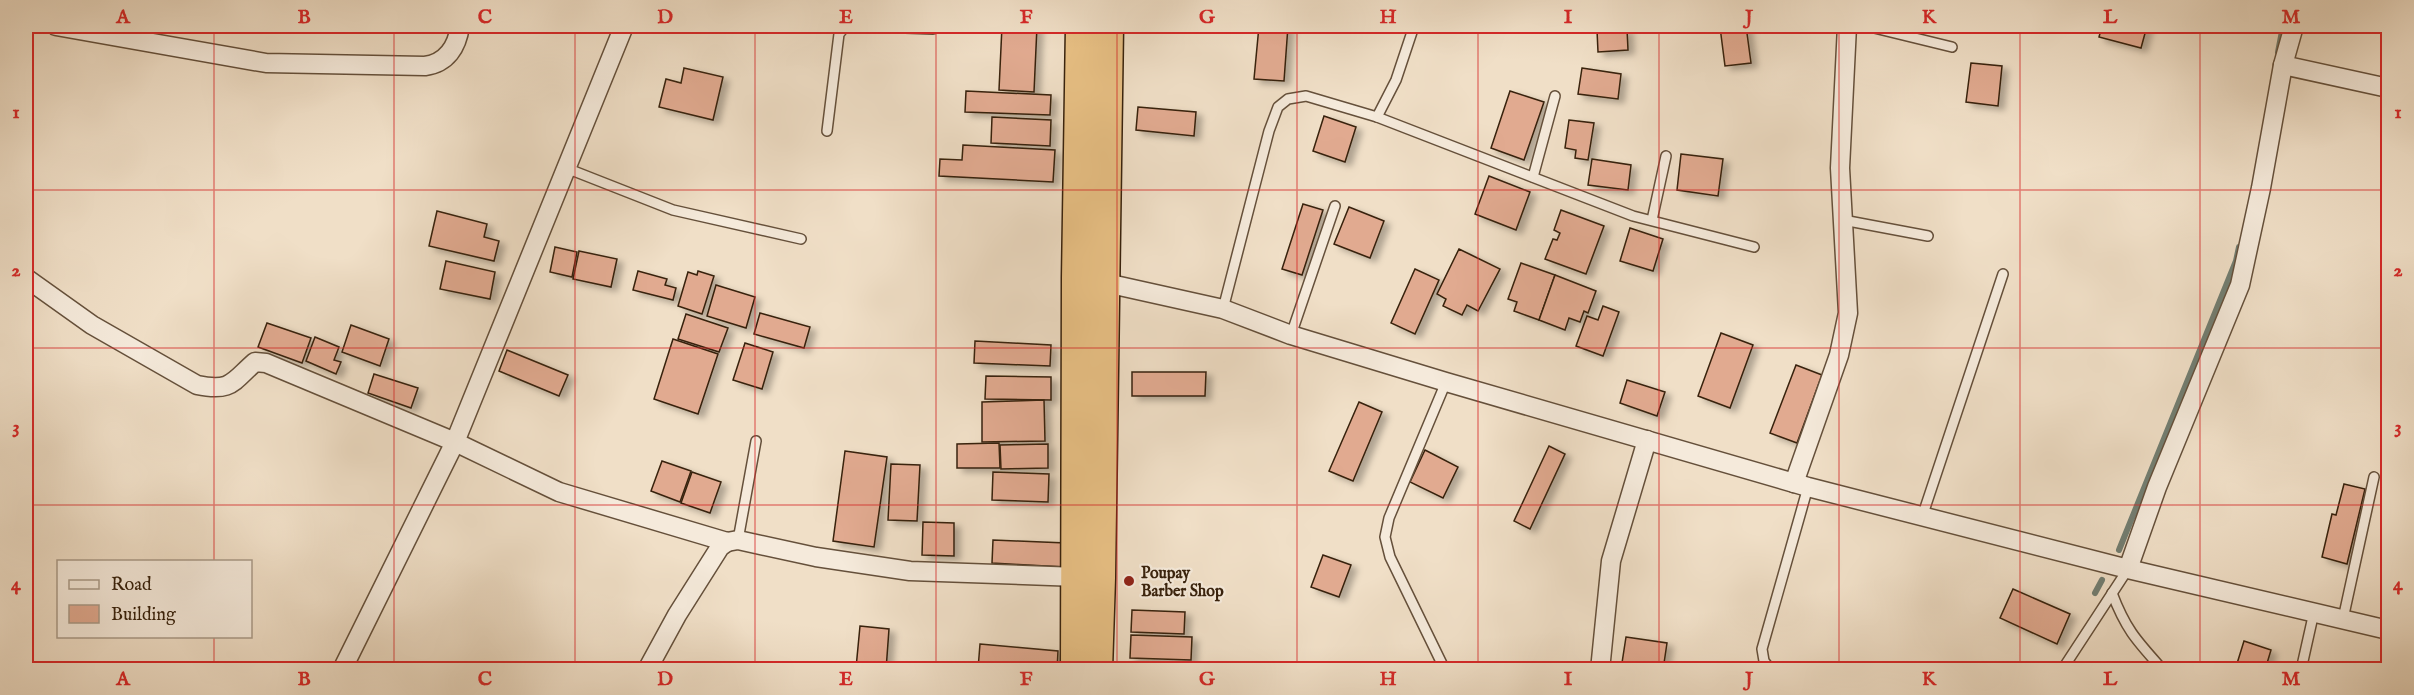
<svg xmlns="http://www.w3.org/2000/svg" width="2414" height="695" font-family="'IM FELL English',serif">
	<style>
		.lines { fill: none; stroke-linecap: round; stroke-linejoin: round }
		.stream { stroke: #727e72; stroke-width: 6 }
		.building { fill: #e1aa90; stroke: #37210c; stroke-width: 1.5; filter: url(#shadow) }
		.service-casing { stroke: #65503b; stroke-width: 12 }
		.minor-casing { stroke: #65503b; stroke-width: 21 }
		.trunk-casing { stroke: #37210c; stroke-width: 33 }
		.service { stroke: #f5eadb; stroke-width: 9 }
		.minor { stroke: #f5eadb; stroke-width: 18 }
		.trunk { stroke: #e8c084; stroke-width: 30 }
		.grid { fill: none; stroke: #d62828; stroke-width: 1.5; stroke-opacity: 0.55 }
		.poi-dot { fill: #8f2418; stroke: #f5eadb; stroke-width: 2 }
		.labels { text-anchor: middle; stroke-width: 4.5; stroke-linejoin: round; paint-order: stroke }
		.poi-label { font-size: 16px; font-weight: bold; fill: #37210c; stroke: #f5eadb; text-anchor: start }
		.neatline { fill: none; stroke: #d62828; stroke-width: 2 }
		.grid-label { font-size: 20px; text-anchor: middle; font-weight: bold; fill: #d62828 }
	</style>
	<defs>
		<filter id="shadow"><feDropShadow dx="6" dy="4" stdDeviation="3" flood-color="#0004"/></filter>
	</defs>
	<rect width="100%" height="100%" fill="#f0dfc7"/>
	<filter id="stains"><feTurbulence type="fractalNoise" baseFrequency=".00333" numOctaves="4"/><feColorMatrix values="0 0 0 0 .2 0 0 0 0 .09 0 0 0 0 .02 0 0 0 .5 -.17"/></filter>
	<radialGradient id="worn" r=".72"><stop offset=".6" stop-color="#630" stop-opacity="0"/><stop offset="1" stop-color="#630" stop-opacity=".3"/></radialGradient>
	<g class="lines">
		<g class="stream">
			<path d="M2278 52 2283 26"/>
			<path d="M2119 550 2236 261 2239 247"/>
			<path d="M2095 593 2102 580"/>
		</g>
	</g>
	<g class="building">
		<path d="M1002 26H1037L1034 92 999 90Z"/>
		<path d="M1259 26H1288L1284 81 1254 79Z"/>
		<path d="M1746 26 1751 63 1725 66 1720 27Z"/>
		<path d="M2102 26H2147L2141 48 2099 37Z"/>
		<path d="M1627 29 1628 50 1598 52 1597 30Z"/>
		<path d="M1971 63 2002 66 1998 106 1966 102Z"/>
		<path d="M684 68 723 77 713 120 659 107 666 79 681 83Z"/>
		<path d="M1582 68 1621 74 1618 99 1578 94Z"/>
		<path d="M966 91 1051 95 1050 115 965 112Z"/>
		<path d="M1510 91 1544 102 1524 160 1491 148Z"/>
		<path d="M1138 107 1196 112 1194 136 1136 130Z"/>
		<path d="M1324 116 1356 127 1345 162 1313 151Z"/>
		<path d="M992 117 1051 120 1050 146 991 143Z"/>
		<path d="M1569 120 1594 123 1588 160 1575 158 1576 150 1565 148Z"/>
		<path d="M963 145 1055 150 1053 182 939 176 940 159 962 160Z"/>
		<path d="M1681 154 1723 159 1718 196 1677 190Z"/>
		<path d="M1592 159 1631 165 1628 190 1588 185Z"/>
		<path d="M1489 176 1530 192 1516 230 1475 214Z"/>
		<path d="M1303 204 1323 210 1302 275 1282 269Z"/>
		<path d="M1349 207 1384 221 1370 258 1334 244Z"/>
		<path d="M1561 210 1604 226 1586 274 1545 259 1553 239 1557 240 1560 233 1554 230Z"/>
		<path d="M437 211 487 224 484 237 499 241 494 261 429 246Z"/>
		<path d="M1630 228 1663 239 1653 271 1620 261Z"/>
		<path d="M555 247 577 252 572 277 550 272Z"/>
		<path d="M1459 249 1500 269 1478 311 1467 305 1462 315 1443 306 1446 299 1437 294Z"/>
		<path d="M579 251 617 259 611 287 573 279Z"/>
		<path d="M446 261 495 272 490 299 440 289Z"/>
		<path d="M1521 263 1555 275 1539 320 1514 311 1517 302 1508 299Z"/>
		<path d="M1415 269 1439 280 1415 334 1391 323Z"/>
		<path d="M638 271 667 279 665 285 676 288 673 300 633 290Z"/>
		<path d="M698 271 714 276 702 314 678 306 688 272 697 275Z"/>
		<path d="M1555 275 1596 291 1588 313 1584 311 1580 322 1569 318 1565 330 1539 320Z"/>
		<path d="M716 285 755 297 746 328 707 316Z"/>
		<path d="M1603 306 1619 312 1603 356 1576 346 1587 316 1598 320Z"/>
		<path d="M760 313 810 327 804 348 754 334Z"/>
		<path d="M686 314 728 328 719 352 678 339Z"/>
		<path d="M267 323 311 338 302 363 258 347Z"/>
		<path d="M351 325 389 339 380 366 342 352Z"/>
		<path d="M1721 333 1753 345 1730 408 1698 396Z"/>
		<path d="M315 337 339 347 334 360 341 362 336 374 306 361Z"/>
		<path d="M673 339 718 354 698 414 654 399Z"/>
		<path d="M975 341 1051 345 1050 366 974 363Z"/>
		<path d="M745 343 773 352 762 389 733 380Z"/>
		<path d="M507 350 568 375 559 396 499 371Z"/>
		<path d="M1796 365 1822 375 1797 443 1770 433Z"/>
		<path d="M1132 372H1206L1205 396H1132Z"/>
		<path d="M374 374 418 388 411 408 368 393Z"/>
		<path d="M986 376 1051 377V400L985 399Z"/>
		<path d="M1627 380 1665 392 1657 416 1620 403Z"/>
		<path d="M1044 400 1045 441 982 442V402Z"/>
		<path d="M1359 402 1382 412 1353 481 1329 471Z"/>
		<path d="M999 443 1000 468H957V444Z"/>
		<path d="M1048 444V468L1001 469 1000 445Z"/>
		<path d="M1549 446 1565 454 1530 529 1514 521Z"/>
		<path d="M1425 450 1458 467 1443 498 1410 482Z"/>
		<path d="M845 451 887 457 874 547 833 541Z"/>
		<path d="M662 461 691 471 680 502 651 491Z"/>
		<path d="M891 464 920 465 917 521 888 520Z"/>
		<path d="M692 472 721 482 710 513 681 503Z"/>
		<path d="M993 472 1049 474 1048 502 992 500Z"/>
		<path d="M2344 484 2365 489 2347 564 2322 557 2332 514 2336 515Z"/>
		<path d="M923 522 954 523V556L922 555Z"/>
		<path d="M993 540 1066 543 1065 567 992 563Z"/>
		<path d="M1323 555 1351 565 1339 597 1311 587Z"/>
		<path d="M2013 589 2070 614 2057 644 2000 618Z"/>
		<path d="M1132 610 1185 612 1184 634 1131 632Z"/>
		<path d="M860 626 889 629 886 670 856 668Z"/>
		<path d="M1131 635 1192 637 1191 660 1130 658Z"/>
		<path d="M1626 637 1667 643 1663 670 1622 663Z"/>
		<path d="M2244 641 2271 650 2265 670H2235Z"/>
		<path d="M980 644 1058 651 1057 670 978 669Z"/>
	</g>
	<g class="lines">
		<defs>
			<g id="service">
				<path d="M1866 26 1952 47"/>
				<path d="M1377 117 1396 80 1414 26"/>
				<path d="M827 131 839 34 844 28 849 26 933 29 940 26"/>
				<path d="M566 168 673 210 801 239"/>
				<path d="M1533 177 1555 96"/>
				<path d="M1652 220 1666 156"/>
				<path d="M1843 220 1928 236"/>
				<path d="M1223 309 1269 131 1278 107 1288 99 1306 96 1377 117 1633 216 1754 247"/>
				<path d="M1291 335 1335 206"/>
				<path d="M1922 517 2003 274"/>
				<path d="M738 540 756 441"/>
				<path d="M2112 593C2126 630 2137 641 2163 670"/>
				<path d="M2343 619 2374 477"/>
				<path d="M1445 670 1390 557 1385 537 1389 518 1446 382"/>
				<path d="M1771 670 1764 661 1762 649 1808 487"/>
				<path d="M2062 670 2128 569"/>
				<path d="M2301 670 2314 612"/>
			</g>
			<g id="minor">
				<path d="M56 26 266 63 425 66C447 63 457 47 460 26"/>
				<path d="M2283 65 2388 88"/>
				<path d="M26 278 92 325 197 385C232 392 232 382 255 362L266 363 455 442 559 492 727 542 738 540 816 557 910 571 1078 577"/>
				<path d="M1097 281 1223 309 1291 335 1446 382 1808 487 2128 569 2388 630"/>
				<path d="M1794 483 1839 355 1848 313 1840 168 1847 26"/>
				<path d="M2128 569 2157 487 2240 285 2261 188 2283 65 2294 26"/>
				<path d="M342 670 455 442 624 26"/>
				<path d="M647 670 677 615 720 547 727 542"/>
				<path d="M1600 670 1611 561 1647 440"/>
			</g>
			<g id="trunk">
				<path d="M1076 670 1077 278 1081 26"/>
				<path d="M1097 670 1100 578 1108 26"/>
			</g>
		</defs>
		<use href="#service" class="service-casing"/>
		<use href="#minor" class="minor-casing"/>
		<use href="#trunk" class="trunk-casing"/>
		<use href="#service" class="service"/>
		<use href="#minor" class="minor"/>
		<use href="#trunk" class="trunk"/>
	</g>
	<path class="grid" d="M214 26V562M394 26V670M575 26V670M755 26V670M936 26V670M1117 26V670M1297 26V670M1478 26V670M1659 26V670M1839 26V670M2020 26V670M2200 26V670M26 190H2388M26 348H2388M26 505H2388M214 636V670"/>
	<circle class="poi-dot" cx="1129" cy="581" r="6"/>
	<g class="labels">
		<g class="poi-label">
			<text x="1141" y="578">Poupay<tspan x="1141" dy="18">Barber Shop</tspan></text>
		</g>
	</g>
	<rect width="2414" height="695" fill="none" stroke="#f0dfc7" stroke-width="66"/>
	<rect x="57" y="560" width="195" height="78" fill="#f5eadb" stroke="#a99a88" stroke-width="1.5"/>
	<rect x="69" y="580" width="30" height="9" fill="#f5eadb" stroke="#a99a88" stroke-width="1.5"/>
	<text x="111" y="590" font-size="18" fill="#37210c">Road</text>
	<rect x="69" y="605" width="30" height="18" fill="#e1aa90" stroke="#a99a88" stroke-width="1.5"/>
	<text x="111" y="620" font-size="18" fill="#37210c">Building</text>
	<rect x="33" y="33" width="2348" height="629" class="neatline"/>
	<g class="grid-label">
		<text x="123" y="23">A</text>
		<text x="304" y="23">B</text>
		<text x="485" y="23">C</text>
		<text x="665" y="23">D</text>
		<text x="846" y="23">E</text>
		<text x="1026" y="23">F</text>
		<text x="1207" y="23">G</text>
		<text x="1388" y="23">H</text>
		<text x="1568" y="23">I</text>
		<text x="1749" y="23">J</text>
		<text x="1929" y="23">K</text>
		<text x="2110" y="23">L</text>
		<text x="2291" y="23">M</text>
		<text x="16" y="118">1</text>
		<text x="2398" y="118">1</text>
		<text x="16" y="276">2</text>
		<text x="2398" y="276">2</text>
		<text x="16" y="433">3</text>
		<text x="2398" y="433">3</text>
		<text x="16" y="590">4</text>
		<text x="2398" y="590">4</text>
		<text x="123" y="685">A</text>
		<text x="304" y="685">B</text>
		<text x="485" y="685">C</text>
		<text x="665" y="685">D</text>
		<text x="846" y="685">E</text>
		<text x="1026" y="685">F</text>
		<text x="1207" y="685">G</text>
		<text x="1388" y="685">H</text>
		<text x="1568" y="685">I</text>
		<text x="1749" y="685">J</text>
		<text x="1929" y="685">K</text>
		<text x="2110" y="685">L</text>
		<text x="2291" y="685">M</text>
	</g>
	<rect width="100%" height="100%" filter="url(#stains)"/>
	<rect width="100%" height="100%" fill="url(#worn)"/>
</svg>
